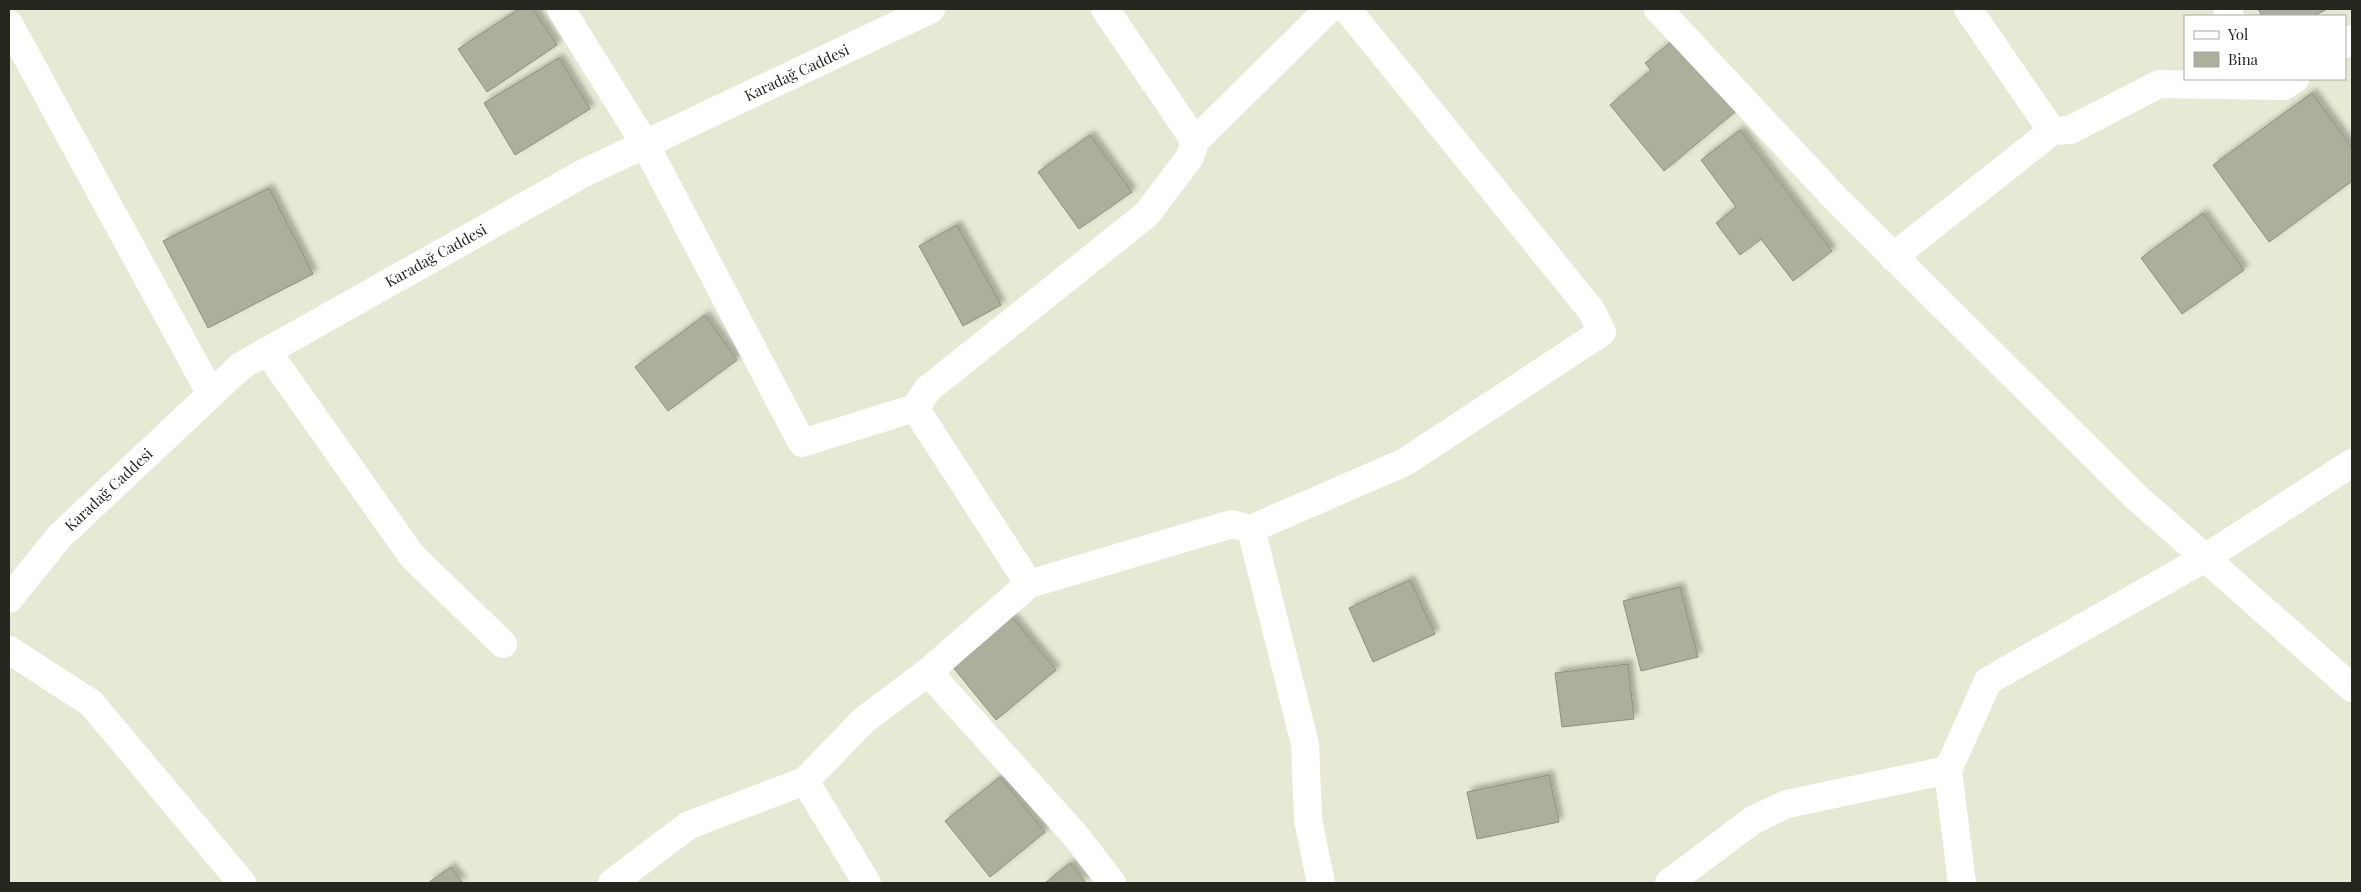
<svg xmlns="http://www.w3.org/2000/svg" width="2361" height="892" font-family="'Playfair Display',serif">
	<style>
		.building { fill: #adae9c; stroke: #8f907e; filter: url(#shadow) }
		.lines { fill: none; stroke-linecap: round; stroke-linejoin: round }
		.minor { stroke: #fff; stroke-width: 28 }
		.labels { text-anchor: middle; stroke-width: 4.5; stroke-linejoin: round; paint-order: stroke }
		.street-label { font-size: 15px; fill: #26261f; stroke: #fff }
	</style>
	<defs>
		<filter id="shadow"><feDropShadow dx="4.5" dy="-4.5" stdDeviation="2.5" flood-color="#0004"/></filter>
	</defs>
	<rect width="100%" height="100%" fill="#e8e9d5"/>
	<g class="building">
		<path d="M519 9H533L557 45 487 92 458 49Z"/>
		<path d="M2258 9H2327L2314 16H2262Z"/>
		<path d="M1676 38 1736 111 1664 171 1610 105 1651 70 1645 63Z"/>
		<path d="M559 58 590 109 515 155 484 103Z"/>
		<path d="M2312 93 2352 148V181L2269 242 2213 165Z"/>
		<path d="M1740 130 1832 251 1793 281 1761 239 1740 255 1716 223 1736 207 1701 160Z"/>
		<path d="M1090 135 1132 192 1079 229 1038 172Z"/>
		<path d="M269 188 313 274 208 328 163 241Z"/>
		<path d="M2203 213 2244 270 2182 314 2141 258Z"/>
		<path d="M957 225 1001 305 963 326 919 246Z"/>
		<path d="M705 315 737 360 668 411 635 367Z"/>
		<path d="M1410 580 1435 634 1373 662 1349 608Z"/>
		<path d="M1680 587 1698 657 1641 671 1623 601Z"/>
		<path d="M1012 617 1056 670 996 720 952 666Z"/>
		<path d="M1628 664 1634 719 1562 727 1555 673Z"/>
		<path d="M1549 775 1559 822 1477 839 1467 792Z"/>
		<path d="M1000 777 1045 832 990 877 945 821Z"/>
		<path d="M1070 863 1086 883H1045Z"/>
		<path d="M451 867 463 883H428Z"/>
	</g>
	<g class="lines">
		<g class="minor">
			<path d="M561 9 645 144 802 443 915 408 928 389 1147 214 1190 157 1195 141 1329 9"/>
			<path d="M1105 9 1195 141"/>
			<path d="M1658 9 1838 201 2134 495 2352 688"/>
			<path d="M1968 9 2052 131"/>
			<path d="M2227 9 2230 16"/>
			<path d="M9 24 211 394"/>
			<path d="M2345 44 2352 39"/>
			<path d="M1893 257 2052 131 2070 130 2159 84 2284 86 2295 79"/>
			<path d="M267 351 412 556 503 644"/>
			<path d="M915 408 1029 584"/>
			<path d="M1251 529 1305 744 1308 819 1321 883"/>
			<path d="M9 599 60 536 241 366 582 174 931 9"/>
			<path d="M9 650 91 703 242 883"/>
			<path d="M928 672 1075 835 1112 883"/>
			<path d="M805 781 867 883"/>
			<path d="M612 883 689 825 805 781 864 720 928 672 1029 584 1232 524 1251 529 1405 462 1602 332 1591 310 1347 9"/>
			<path d="M1669 883 1753 820 1787 804 1948 770"/>
			<path d="M1962 883 1948 770 1988 681 2205 558 2352 463"/>
		</g>
	</g>
	<g class="labels">
		<g class="street-label">
			<text transform="translate(797 73) rotate(-25)" y="5">Karadağ Caddesi</text>
			<text transform="translate(436 256) rotate(-29)" y="5">Karadağ Caddesi</text>
			<text transform="translate(109 490) rotate(-43)" y="5">Karadağ Caddesi</text>
		</g>
	</g>
	<rect width="2361" height="892" fill="none" stroke="#26261f" stroke-width="20"/>
	<rect x="2184" y="15" width="162" height="65" fill="#ffffff" stroke="#a8a8a5"/>
	<rect x="2194" y="31" width="25" height="8" fill="#ffffff" stroke="#a8a8a5"/>
	<text x="2228" y="40" font-size="15" fill="#26261f">Yol</text>
	<rect x="2194" y="52" width="25" height="15" fill="#adae9c" stroke="#a8a8a5"/>
	<text x="2228" y="65" font-size="15" fill="#26261f">Bina</text>
</svg>
